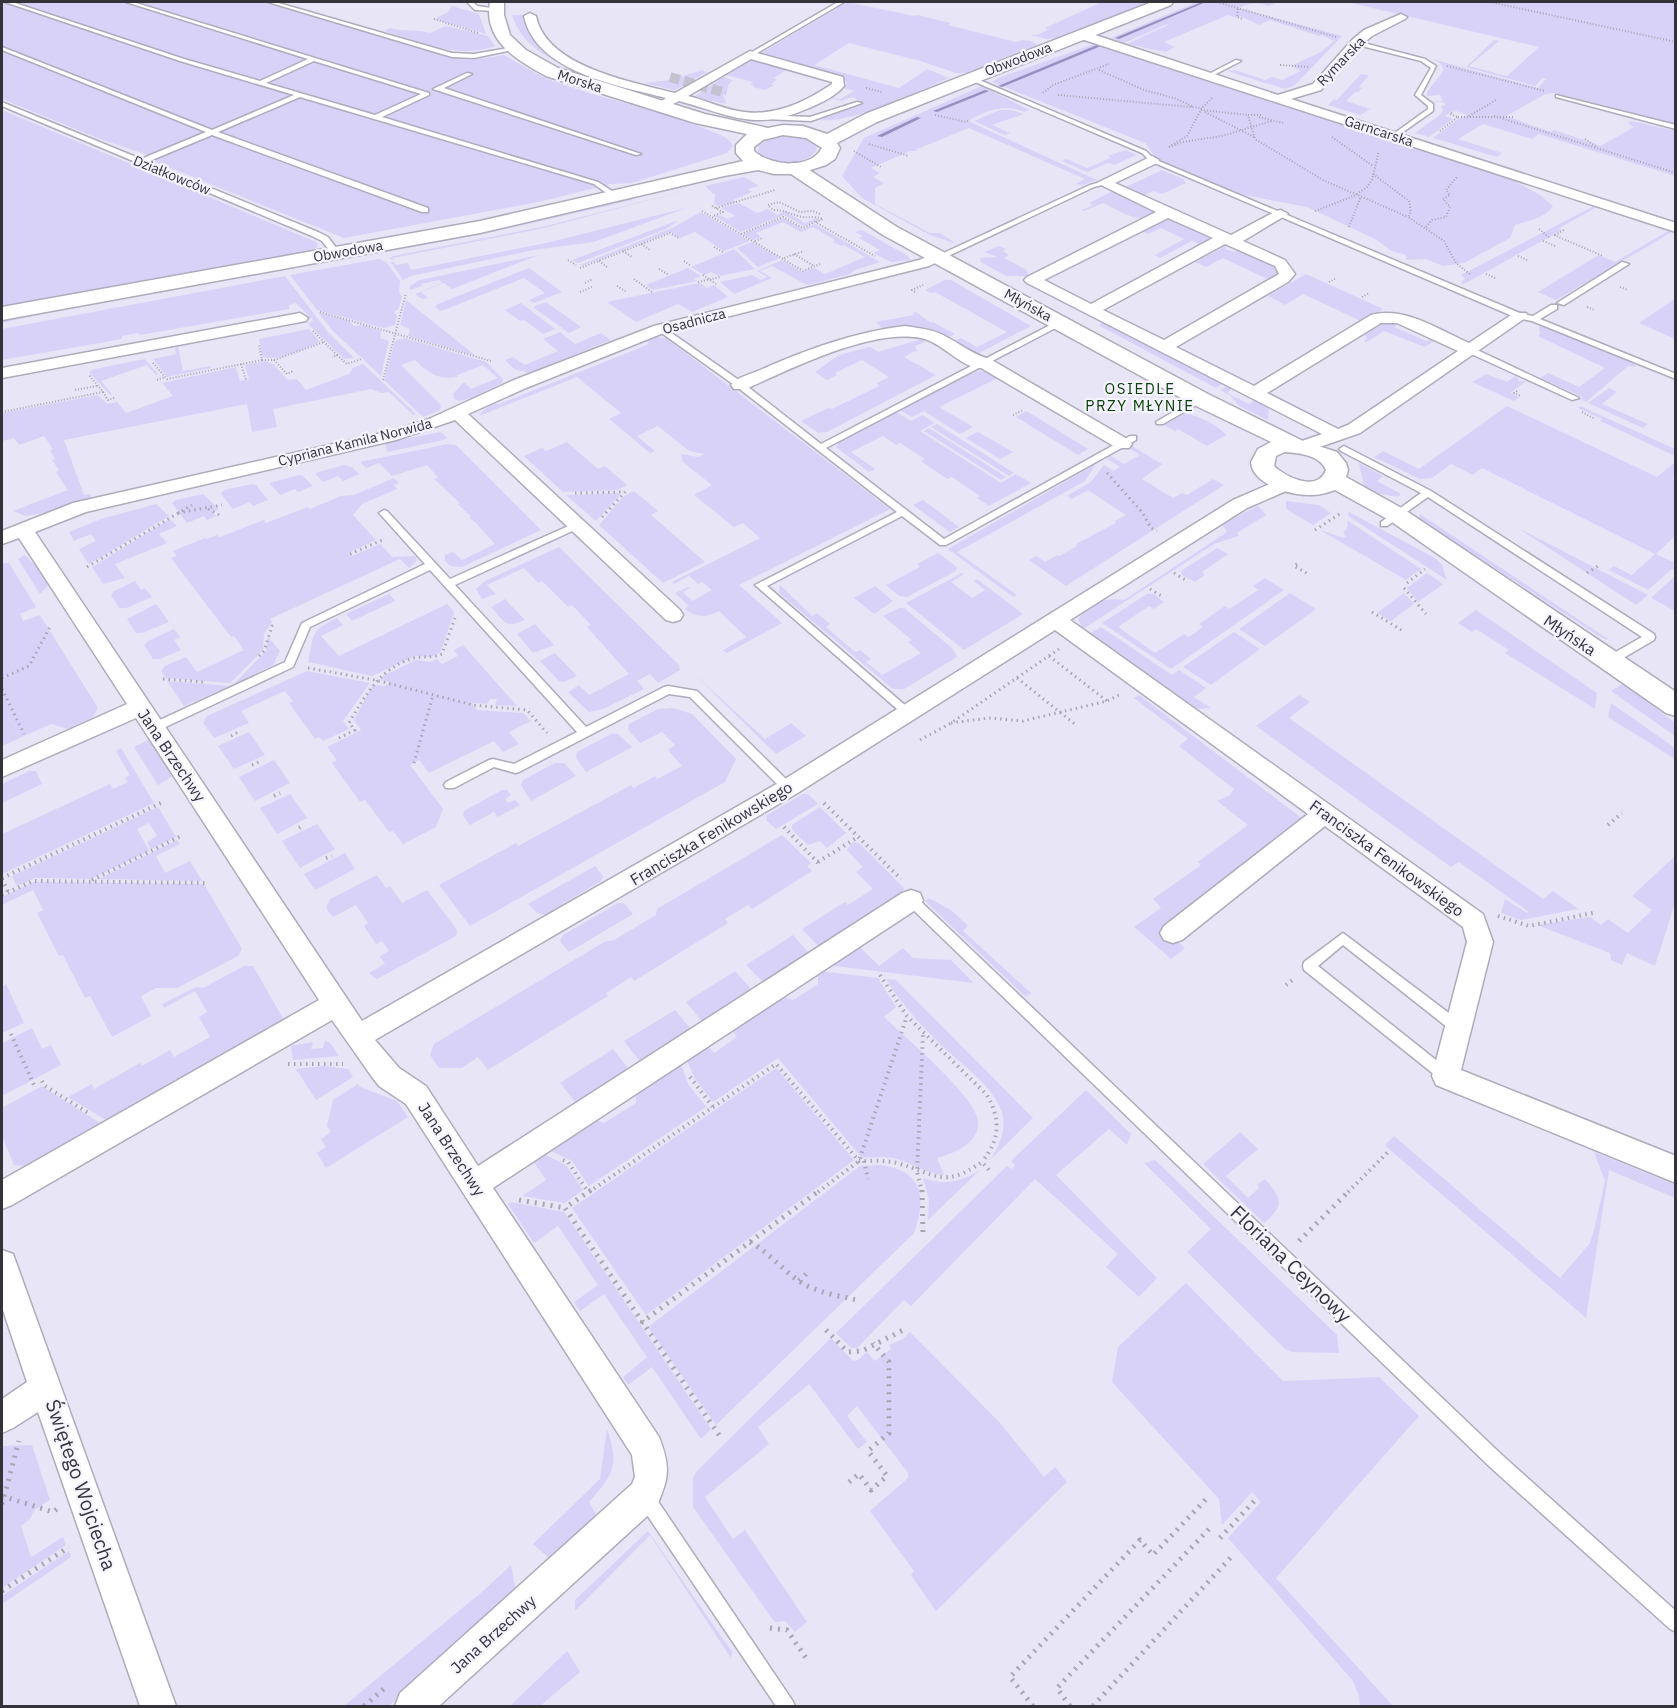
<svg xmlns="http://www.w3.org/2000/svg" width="1677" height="1708" font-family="'IBM Plex Sans',sans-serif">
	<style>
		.green { fill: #d8d2f8 }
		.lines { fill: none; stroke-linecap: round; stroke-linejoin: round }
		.stream { fill: #988fc1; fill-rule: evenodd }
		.pedestrian-tunnel { stroke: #c4c1d0; stroke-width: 10; stroke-dasharray: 10 4.5; stroke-linecap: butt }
		.service-casing { stroke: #aeabbb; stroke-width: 3 }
		.minor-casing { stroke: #aeabbb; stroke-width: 3 }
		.tertiary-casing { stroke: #aeabbb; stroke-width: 3 }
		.secondary-casing { stroke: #aeabbb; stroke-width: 3 }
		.path-far3 { stroke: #a8a6b3; stroke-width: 2; stroke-dasharray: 1 2; stroke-linecap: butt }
		.path-far2 { stroke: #a8a6b3; stroke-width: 3; stroke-dasharray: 1.5 4; stroke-linecap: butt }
		.path-far1 { stroke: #a8a6b3; stroke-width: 4; stroke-dasharray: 1.5 4.5; stroke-linecap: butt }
		.path { stroke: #a8a6b3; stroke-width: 5; stroke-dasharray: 2 6; stroke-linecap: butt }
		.service { fill: #fff; fill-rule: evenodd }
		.minor { fill: #fff; fill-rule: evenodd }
		.tertiary { fill: #fff; fill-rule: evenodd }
		.secondary { fill: #fff; fill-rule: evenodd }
		.labels { text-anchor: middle; stroke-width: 4.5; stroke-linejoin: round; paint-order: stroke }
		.far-street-label { font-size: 14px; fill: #34333a; stroke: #f5f4fe }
		.far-neighbourhood-label { font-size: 15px; letter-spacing: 1.5px; fill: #0b4008; stroke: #f5f4fe }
		.street-label { font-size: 16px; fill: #34333a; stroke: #f5f4fe }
		.near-street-label { font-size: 20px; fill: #34333a; stroke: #f5f4fe }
	</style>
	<rect width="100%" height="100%" fill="#e8e5f6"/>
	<g class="green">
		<path d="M2 2H263L459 59 473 60 504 55C520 64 535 74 553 81 600 99 651 107 698 126 709 131 729 135 733 146L727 153 632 183 611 184 539 202 344 238 153 161 157 158 100 139 2 99Z"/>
		<path d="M847 2 914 16 917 15 951 23 948 25 1016 42C1023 39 1032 40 1038 45L972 73H956L917 60 849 43 814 65 899 88 927 69 949 78C918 91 852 124 820 120L865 103 852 97 841 101 828 97 840 99 854 91 844 88 847 83 843 77 764 56 761 53Z"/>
		<path d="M1102 2H1149L1057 38 1047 39 1030 35H1037L1048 30 1045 28Z"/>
		<path d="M1197 2H1278L1269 6C1258 2 1249 3 1239 8L1342 36 1294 86 1285 89 1227 71 1235 70 1265 80 1272 77 1282 80 1301 71 1291 66 1321 52 1334 41 1322 35 1319 36 1270 20 1259 25 1240 16 1237 18 1228 15 1164 42 1175 47 1165 52 1127 44 1168 25 1167 24 1124 43 1111 38Z"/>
		<path d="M1347 2H1675V124L1554 93 1546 94 1506 116 1551 132 1554 130 1601 146 1634 127 1627 123 1632 121 1675 131V176L1539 134 1532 139 1483 124 1458 139 1502 153 1497 157 1433 138 1457 120 1467 115 1453 110 1445 116 1453 119 1429 137 1415 133 1441 114 1443 110 1441 106 1446 105 1443 102 1431 101H1443L1440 95 1427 96V92L1444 70 1440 63 1432 59 1538 88 1546 79 1543 78 1535 86 1466 67 1494 40 1499 41 1469 66 1507 76 1539 47Z"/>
		<path d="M452 6 479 14 486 34 435 19 448 12Z"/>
		<path d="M512 15H526L527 21 577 71C549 59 522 46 512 15Z"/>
		<path d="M446 26 488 36 495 46C458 60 419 41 384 31L390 28C406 32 415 29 430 33Z"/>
		<path d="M1097 43 1504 176 1540 195 1553 206C1546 218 1528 221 1515 225L1510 238 1464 263 1443 266 1426 259 1406 260V255L1392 251 1375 239 1307 207 1244 195 1157 159 1145 143 992 82 998 78Z"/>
		<path d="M751 61H755L788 69 774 78 777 80 771 84 774 85 765 90 753 87 754 86 750 84 753 82 726 75Z"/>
		<path d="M702 70 707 72 675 90 644 83 671 80Z"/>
		<path d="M1361 74 1369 75 1359 87 1362 88 1358 92H1355L1346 101 1370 109 1360 115 1328 105 1334 99 1337 100Z"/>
		<path d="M723 77 733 80 728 85 726 95 722 94 727 104 694 97Z"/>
		<path d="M982 86 1029 110 1024 112C1005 103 985 111 968 121L1097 180 1082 185 1076 184 1085 179 969 128 915 150 918 151H910L871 168 880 173 873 177 884 183 875 188V204L930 233H940L957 244 930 235 862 198 842 176 864 138Z"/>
		<path d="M2 110 316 242 318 245 315 249 304 254 2 308Z"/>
		<path d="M1000 110H1011L1024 114 992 125 1010 133 1005 135 974 121Z"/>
		<path d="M785 136C797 136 812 137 817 149 807 167 771 167 758 152L759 145 767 140Z"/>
		<path d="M1126 150 1137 155 1114 165 1108 163 1087 172 1062 161 1066 159 1087 168 1110 158 1108 156Z"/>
		<path d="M1162 170 1183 179 1186 183 1162 194 1153 191 1142 196 1124 188Z"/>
		<path d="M744 177 759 186 748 189 752 192 733 200 737 202 719 206 714 204 715 195 705 186Z"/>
		<path d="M691 189 544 228 393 258 394 260 389 259 393 256 542 227Z"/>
		<path d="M1113 191 1155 210 1156 214C1137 225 1121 211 1103 203L1084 211 1082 210 1093 205 1089 203Z"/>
		<path d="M630 197 633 200 488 233 386 252 385 249 551 216Z"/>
		<path d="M739 203 757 213 768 209 777 215 785 211 805 223 816 218 820 220 804 226 784 215 741 232 714 216 719 215 727 219 736 216 721 208Z"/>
		<path d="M1594 206 1597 207 1559 228 1562 230 1464 284 1461 283 1465 278 1461 275Z"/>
		<path d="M686 208 594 242 534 250 411 276 403 280 391 262H394L396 265 408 263 411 270 546 243Z"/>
		<path d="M701 212 750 241 724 251 695 232 680 238 670 232 582 266 580 265 672 228Z"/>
		<path d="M783 218 803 229 815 224 880 262 855 270 850 274 807 285 772 266 760 271 772 278 734 294 720 282 752 275 761 280 767 277 757 271 782 260 803 272 814 268 825 274 865 257 844 245 841 246 833 242 835 240 813 227 801 232 783 222 756 233 761 237 753 240 743 234Z"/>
		<path d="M1172 219 1213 236 1208 239 1212 242 1203 246 1192 241 1160 258 1155 255 1184 239 1161 228 1148 234 1142 231 1164 220Z"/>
		<path d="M679 220 666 229 578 263 572 260Z"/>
		<path d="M862 230 908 256 910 260 891 262 873 253 880 250 859 238 863 236 855 232Z"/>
		<path d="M1670 230 1675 233 1672 232 1556 300 1538 292 1599 255 1615 262Z"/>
		<path d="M752 242 780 258 758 267 737 248Z"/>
		<path d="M999 246 1006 249 1003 251 1009 255 1004 258 1027 270 1028 276H1006L981 262 980 258 998 257 984 252Z"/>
		<path d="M1226 246 1225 249 1235 252 1238 248 1274 265 1281 275 1267 279 1223 258 1206 267 1195 262Z"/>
		<path d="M734 249 755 269 719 276 711 272 704 275 691 267Z"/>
		<path d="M374 251V254L59 310 2 323V321L64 308Z"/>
		<path d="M539 255 452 289 444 283 421 292 428 298 422 299 415 294 442 283 439 280 421 284 422 286 410 290V286L420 280Z"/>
		<path d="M379 259 386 262 400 281 399 292 402 296 399 308 394 312 397 316 395 325 384 328 317 310 290 275Z"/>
		<path d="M529 268 562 292 534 303 529 300 545 293 524 278 444 310 440 311 435 307 438 304Z"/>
		<path d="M688 268 701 276 694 279 697 281 653 290 646 285Z"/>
		<path d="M1306 274 1381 308 1382 310 1363 322 1303 294 1285 305 1268 296Z"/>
		<path d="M285 276 328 332 354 358 344 359 308 324 313 320 296 303 289 305V309L140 335 138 333 122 336V339L2 360V329Z"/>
		<path d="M945 280H951L1031 326 979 353 972 352 954 341 961 338 977 347 1007 332 935 292 931 293 925 290Z"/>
		<path d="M700 283 707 288 714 285 728 297 692 312 678 304 636 322 607 302Z"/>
		<path d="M1675 299V339L1639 323Z"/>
		<path d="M406 300 476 356 408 336 410 329 400 325Z"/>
		<path d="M546 302 581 327 569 333 533 307Z"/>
		<path d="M521 303 555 329 543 334 524 320 520 321 505 310Z"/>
		<path d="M318 312 349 321 354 326 364 325 381 331 380 338 389 341 381 376 332 330Z"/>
		<path d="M916 312 931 323 933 322 955 334 944 339 921 328 885 331 876 322 914 315 913 313Z"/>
		<path d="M1102 318 1226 382 1216 388 1100 326Z"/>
		<path d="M1384 322H1400L1394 327 1426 341 1437 339 1425 347 1384 331 1367 342 1364 341 1367 338 1365 335Z"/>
		<path d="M1541 324 1633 363 1636 367 1628 366 1586 402 1581 400 1583 397 1540 378 1548 373 1579 387 1605 368 1538 336 1540 334 1539 326Z"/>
		<path d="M309 329 320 342C308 347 273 364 262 356L259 339Z"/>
		<path d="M560 332 575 344 601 333 611 340 529 373 514 369 505 360 513 357 525 365 558 351 543 339Z"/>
		<path d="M915 335 929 340 915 346 918 352 915 351 904 357 936 375 827 432 819 433 801 421 828 408 832 409 879 386 877 383 889 377 862 360 835 373 837 375 827 380 815 372 839 355 870 347 878 352 922 339Z"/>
		<path d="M655 337 666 338 890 509 739 585 782 623 727 653 723 650 746 637 719 611C706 618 696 618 685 609L689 606 675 593 688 587 690 588 683 592 692 601 712 590 702 582 698 584 689 576 674 584 672 582 760 538 743 523 734 527 694 495 712 485 683 462 681 454 698 457 705 454 689 451 658 426 637 436 655 451 650 453 609 419 621 413 577 377 479 416C481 410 492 403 499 404L647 345 650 338Z"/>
		<path d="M405 338 486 362 503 379 502 383 472 398 459 401 454 399 453 394 464 382 471 389 498 378 483 365 457 375 458 377C437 380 429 373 415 360L401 365 441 405 440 410 423 417 384 380 395 341Z"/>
		<path d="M178 347 183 371 211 366V368L167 377 153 359 176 354 175 348Z"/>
		<path d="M145 359 158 374 156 375 147 365 101 381 112 394 110 395 89 372 95 369Z"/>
		<path d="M265 361 273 364 288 380 297 379 306 390 349 374 353 368 363 364 416 414 413 415 389 392 381 393 371 389 273 409 277 427 252 432 247 404 64 440 84 495 90 494 91 499 46 517 44 513 26 516 13 511 68 490 56 472 59 470 52 460 55 459 50 450 53 449 44 436 19 445 14 438 2 441V413L98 395 107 404 117 402 126 413 173 396 162 383 236 367 240 381 249 379 245 365Z"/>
		<path d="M980 371 991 373 998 378 939 407 973 427 960 434 924 411 912 417 900 410 972 373Z"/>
		<path d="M1486 374 1507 382 1516 376 1518 378V381H1526L1510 393 1519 397 1514 401 1472 382Z"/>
		<path d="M1230 384 1235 386 1227 393 1249 404 1258 398 1269 405 1268 420 1239 406 1231 396 1220 390Z"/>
		<path d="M1609 388 1617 392 1602 404 1648 424 1643 428 1588 403Z"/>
		<path d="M1507 406 1657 477 1675 462V475L1673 478 1676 486 1675 536 1656 554 1675 563 1673 565 1675 571 1672 569 1648 590 1609 570 1614 566 1632 575 1655 554 1482 468 1473 475 1451 464 1432 478 1420 479 1374 457 1383 451 1419 469Z"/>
		<path d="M1580 406 1675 449V456L1600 421 1602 419 1578 408Z"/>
		<path d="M1026 411 1033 415 1088 449 1078 455 1016 417Z"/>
		<path d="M896 412 911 421 923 415 934 423 920 431 1001 483 1016 474 1031 483 989 506 977 498 980 496 952 477 947 479 921 461 925 459 900 443 896 445 883 436 851 452 875 469 869 472 836 447 839 442Z"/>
		<path d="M1185 413C1197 416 1218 424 1226 435L1207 446 1178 429 1175 431 1164 425Z"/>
		<path d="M937 424 1014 473 1009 476 931 427Z"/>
		<path d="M929 428 1006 477 1001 480 924 431Z"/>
		<path d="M441 432 447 438 444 440 387 452 385 443Z"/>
		<path d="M978 432 1013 452 1000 459 966 438Z"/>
		<path d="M567 442 598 469 605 466 627 485 617 490 563 492 524 456 542 448 546 451Z"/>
		<path d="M448 444 456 445 541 530 462 567 450 566 445 561V555L453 552 462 560 495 544 476 523 469 518 471 517 458 504 460 503 434 479 438 477 427 465 392 476 379 463 366 468 360 462Z"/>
		<path d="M1130 445 1162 464 1142 479 1173 498 1182 493 1187 495 1213 479 1224 485 1066 586 1029 560 1036 556 1045 562 1057 555 1059 556 1077 546 1076 544 1116 523 1115 521 1126 515 1088 490 1072 499 1067 496 1091 482 1104 465 1113 471 1120 467 1107 458 1111 456 1124 464 1140 455 1127 447Z"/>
		<path d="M1359 463 1383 476 1377 481 1401 494 1398 497 1376 493 1364 486Z"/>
		<path d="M1096 464 1085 481 957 552 1017 595 1013 597 948 549Z"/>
		<path d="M344 465 352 467 359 474 343 481 338 476 323 482 315 473Z"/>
		<path d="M299 475 303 476 313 486 298 492 295 489 280 495 269 483Z"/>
		<path d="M394 478 399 483 394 485 397 489 362 504 353 515 376 540 348 553 352 556 380 544 392 557 415 556 417 561 409 568 400 559 270 619 272 622 264 634 263 650 230 683 166 678 161 671 165 666 186 657 197 672 244 650 234 636 231 637 171 558 177 556 173 551 205 538 207 539 217 535 220 537 264 520 266 523 308 507 310 509 341 496 354 495Z"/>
		<path d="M252 484 256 485 268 500 253 506 250 502 233 509 221 494 224 490Z"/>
		<path d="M634 491 658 511 651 515 705 562 663 583 599 525 624 496Z"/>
		<path d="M618 493 620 495 596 521 566 495Z"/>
		<path d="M203 494 219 509 212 513 216 516 207 520 204 516 187 523 172 503 176 500Z"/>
		<path d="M923 500 959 527 950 532 913 505Z"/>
		<path d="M1286 501 1319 505 1331 513 1313 525 1289 511 1286 508Z"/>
		<path d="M156 504 169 516 89 564 79 549 96 541 91 534 74 541 69 532 101 519Z"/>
		<path d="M1258 506 1266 515 1237 533 1239 536 1214 544 1083 629 1078 619C1089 604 1105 597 1124 600L1227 532 1222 524Z"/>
		<path d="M1349 512 1435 558 1442 565 1447 580 1348 516Z"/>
		<path d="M1420 514 1611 641 1602 638 1419 519Z"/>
		<path d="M170 519 177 526 159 534 167 543 115 564 125 578 103 584 92 567Z"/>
		<path d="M1348 521 1421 569 1406 580 1320 530 1344 538 1346 536 1343 532 1347 529Z"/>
		<path d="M1518 528 1648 595 1636 605Z"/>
		<path d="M559 547 679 665 680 670 658 683 650 674 637 681 644 689 603 709 589 712 568 692 579 685 589 695 629 674 587 627 591 625 572 605 568 607 542 581 538 583 524 568 487 585 496 594 482 599 476 589 485 581Z"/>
		<path d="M1217 548 1228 554 1202 572 1205 575 1195 582 1182 575 1181 571Z"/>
		<path d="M938 553 957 567 956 571 907 597 899 596 886 585 920 567 917 564Z"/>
		<path d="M25 555 51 582 40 594 18 559Z"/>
		<path d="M2 563H9L36 607 20 614 23 621 40 615 98 708 93 717 68 729 51 724 2 746Z"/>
		<path d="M962 573 964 574 951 582 972 598 985 590 974 581 977 579 1023 614 964 650 906 603Z"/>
		<path d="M1427 573 1443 584 1418 602 1407 588Z"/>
		<path d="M1675 576V611L1651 598Z"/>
		<path d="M1265 578 1284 590 1171 669 1102 623 1147 594H1154L1164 602 1154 609 1149 606 1118 627 1155 653 1184 634 1189 637 1203 627 1199 624 1225 606 1229 609 1258 590 1253 586Z"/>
		<path d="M135 581 141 590 145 588 152 597 126 608H119L111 595 114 591Z"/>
		<path d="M780 585 812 616 817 613 830 624 826 627 855 652 860 650 871 659 866 662 882 675 921 653 908 642 912 640 883 616 899 608H904L952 648 957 657 904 689H893L779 593Z"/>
		<path d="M875 586 893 601 874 614 854 598Z"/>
		<path d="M1290 593 1316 609 1265 646 1239 629Z"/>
		<path d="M1404 593 1414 604 1391 621 1377 613Z"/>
		<path d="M389 594 395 601 352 621 346 614Z"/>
		<path d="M505 599 525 620C505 629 505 622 491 607Z"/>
		<path d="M156 604 169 622 142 633H136L127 619Z"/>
		<path d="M447 604 454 612 453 616 440 653 430 657 415 656 372 676 308 662C314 634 310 631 337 618L343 625 321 636 339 656Z"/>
		<path d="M1476 610 1597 693 1595 709 1505 653 1509 650 1476 629 1472 632 1458 623Z"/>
		<path d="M535 624 554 645 533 653 517 634Z"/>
		<path d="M1101 627 1172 675 1179 670 1206 688 1194 697 1211 708 1193 709 1089 634Z"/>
		<path d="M174 629 180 637 174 640 181 650 160 659H153L144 645 148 641Z"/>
		<path d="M1234 632 1260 649 1211 685 1183 667Z"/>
		<path d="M268 637 280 651 273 665 233 685 266 651Z"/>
		<path d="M463 645 517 706 495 705 497 699H490L487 704 472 703 477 710 523 713 531 721 509 732 519 744 503 752 494 741 429 773 419 760 410 765 443 809 436 827 403 844 393 831 389 832 365 800 360 802 332 763 337 760 327 747 361 730 354 720 373 685 384 686 391 683 381 680 383 676 416 660 431 662 437 659 442 664 458 656 454 650Z"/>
		<path d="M555 653 577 676 564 682 559 681 540 661Z"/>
		<path d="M307 671 370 683 343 721 349 729 323 741 319 737 315 739 289 703 293 701 285 691 241 711 249 723 214 738 203 723 207 716Z"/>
		<path d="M692 672 765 739 791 723 806 736 776 754Z"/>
		<path d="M167 681 230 686 184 706Z"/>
		<path d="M1624 683 1675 723V736L1611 691Z"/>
		<path d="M1139 695 1303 819 1164 930 1185 948 1171 959 1134 927 1161 908 1153 899 1201 865 1198 862 1248 825 1217 801 1230 795 1234 789 1179 746 1188 739 1134 698Z"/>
		<path d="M1299 695 1310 702 1289 718 1543 899 1553 891 1578 909 1521 920 1501 913 1505 899 1527 913 1529 912 1459 862 1451 867 1256 726Z"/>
		<path d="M1611 703 1675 748V759L1608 717Z"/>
		<path d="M673 708 692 714 736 759 725 782 470 926 439 885 516 843 518 846 631 785 634 788 655 776 657 779 682 766 668 750 675 745 662 732 640 743 628 730 629 724 658 709Z"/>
		<path d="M249 732 265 755 234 769 218 746Z"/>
		<path d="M611 734H618L632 747 586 772 576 758 577 752Z"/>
		<path d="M150 739 174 775 158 785 134 747Z"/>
		<path d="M121 748 154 803 2 874V834L110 784 113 789 128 782 125 778 130 775 116 751Z"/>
		<path d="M274 760 290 783 255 801 239 777Z"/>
		<path d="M555 763H564L576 776 531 801 521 785 523 780Z"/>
		<path d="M29 771H36L42 784 2 803V784Z"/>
		<path d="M502 790H507L511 795 505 799 508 803 515 800 520 805 498 817 494 812 470 825 463 816 464 811Z"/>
		<path d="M290 794 307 818 277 834 260 808Z"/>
		<path d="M803 794H808L818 804 776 829 766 820 767 815Z"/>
		<path d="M158 807 176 837 151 849 147 842 157 836 149 823 137 829 149 851 91 879 35 878 17 886 12 876Z"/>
		<path d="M820 807 846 833 827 848 820 841 808 845 792 830V825Z"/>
		<path d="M317 824 335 849 300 868 282 841Z"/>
		<path d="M782 835 811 863 807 866 812 871 752 909 748 905 725 919 728 923 634 981 631 977 606 993 608 996 488 1070 478 1057 462 1068H439L430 1055 434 1044 604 942 614 940 656 915 657 909Z"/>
		<path d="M177 840 180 844 156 856 165 873 190 861 202 881 99 879Z"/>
		<path d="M852 842 859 843 904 888 902 895 826 944 817 945 802 929 845 902 848 905 873 889 856 872 863 867 847 850Z"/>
		<path d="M345 853 355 869 315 890 304 874Z"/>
		<path d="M1675 856V903L1655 966 1627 953 1622 965 1611 960 1610 953 1537 925 1590 917 1601 925 1608 919 1628 933 1652 910 1632 896Z"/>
		<path d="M595 866 603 876 601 881 545 915 537 913 528 904Z"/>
		<path d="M377 875 386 888 390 886 402 903 427 890 457 930 456 936 377 979 369 973 385 964 380 956 389 951 382 941 376 944 364 926 368 923 356 905 333 917 326 908 330 899Z"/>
		<path d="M34 882 204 884 242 949 238 956 177 988H156L141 996 151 1016 112 1037 90 996 85 998 63 955 59 956 37 913 43 910 33 890 2 905V897Z"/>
		<path d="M929 898 951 910 968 926 963 931 1031 993 1026 997 925 901Z"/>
		<path d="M618 903H624L633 914 569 952 560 941 563 935Z"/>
		<path d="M793 935 808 952 807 956 769 981H762L746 965Z"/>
		<path d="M859 946 879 966 903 948 913 958 951 960 974 983 826 965Z"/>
		<path d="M244 966H253L284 1020 106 1120 68 1097 92 1084 94 1089 140 1063 142 1066 170 1050 174 1057 210 1037 199 1017 207 1012 195 991 164 1008 162 1004 196 987 203 988Z"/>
		<path d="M735 971 750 988 748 994 708 1021 701 1020 686 1002Z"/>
		<path d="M818 971 878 978 896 1007 884 1017C905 1037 974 1095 978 1120 981 1142 955 1153 937 1158L944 1175C927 1174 913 1164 897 1159 886 1156 874 1157 862 1158L778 1058 713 1102 695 1079 686 1058 706 1044 714 1053 737 1037 731 1029 780 996 793 1000 818 984Z"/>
		<path d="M886 979 896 980 1033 1118 989 1161C999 1147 1008 1128 1001 1110 991 1084 961 1064 942 1046 921 1025 901 1004 886 979Z"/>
		<path d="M6 984 24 1023 2 1033V987Z"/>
		<path d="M675 1010 690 1028 687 1035 648 1061 639 1060 624 1041Z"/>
		<path d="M32 1028 42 1049 51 1045 61 1065 2 1096V1043Z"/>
		<path d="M325 1040 331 1044 339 1056 293 1060 291 1046 313 1042 311 1049 323 1048Z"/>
		<path d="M613 1049 628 1068C623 1081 588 1102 575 1102L560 1083Z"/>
		<path d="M680 1061 688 1084 706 1107 589 1186 572 1161 547 1149 593 1119 604 1123 636 1103 635 1090Z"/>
		<path d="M324 1066 348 1069 353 1077 316 1100 296 1069Z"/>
		<path d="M776 1068 854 1160 646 1315 572 1208Z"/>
		<path d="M358 1084 360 1087 397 1101 408 1117 326 1168 317 1153 326 1147 321 1139 331 1132 327 1126 333 1100Z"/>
		<path d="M42 1086 100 1123 26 1166 14 1165 2 1136V1108Z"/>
		<path d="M1086 1090 1131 1134 1127 1145 1109 1129 1056 1175 1157 1278 1139 1297 1106 1267 1118 1254 1035 1179 911 1306 904 1300 857 1348H851L836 1333 1007 1166 1012 1169 1015 1165 1011 1161Z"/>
		<path d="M1240 1132 1258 1149 1226 1176 1248 1198 1259 1188 1257 1185 1265 1179C1282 1198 1285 1206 1264 1223L1203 1164Z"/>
		<path d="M1394 1136 1560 1278 1590 1243 1594 1230 1605 1181 1594 1152 1675 1185V1198L1609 1170 1586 1318 1390 1150 1385 1145Z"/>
		<path d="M542 1153 566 1165 583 1190 565 1203 522 1196 546 1180 533 1161Z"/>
		<path d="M1155 1160 1337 1335 1339 1353 1293 1352 1285 1349 1187 1252 1211 1229 1144 1163Z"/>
		<path d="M880 1165C922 1170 927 1197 914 1233L716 1425 648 1327 860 1166Z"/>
		<path d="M980 1170 928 1220 929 1200 923 1178C945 1186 961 1182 980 1170Z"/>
		<path d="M511 1202 564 1212 711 1429 701 1439 652 1367 628 1385 623 1377 647 1357 604 1294 580 1311 574 1302 598 1285 558 1226 534 1243 508 1204Z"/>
		<path d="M1186 1283 1283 1381 1379 1377 1419 1416 1276 1578 1393 1706H1360L1359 1696 1353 1681 1228 1538 1261 1502 1252 1492 1222 1525 1219 1499 1112 1382 1118 1347Z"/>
		<path d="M910 1332 1000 1423 1044 1477 1055 1467 1067 1482 936 1611 911 1575 914 1571 870 1511 908 1478V1473L857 1406 847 1416 867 1442 858 1449 809 1384 758 1427 769 1444 705 1497 733 1539 745 1530 807 1622 795 1632 785 1621 776 1622 773 1620 693 1507V1478L696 1472 831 1338 853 1361 858 1360 867 1352 875 1361 891 1349 889 1345 903 1339Z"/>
		<path d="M607 1429C620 1466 613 1475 589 1502L597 1516 550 1559 533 1544 600 1479Z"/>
		<path d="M32 1445 50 1500 34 1510 30 1519 21 1526 31 1557 63 1537 66 1545 2 1588V1446Z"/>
		<path d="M648 1531 732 1652 731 1658 650 1535 575 1611V1600Z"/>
		<path d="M69 1551 71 1557 2 1604V1596Z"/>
		<path d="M511 1565 516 1591 389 1706H344L483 1591Z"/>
		<path d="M567 1651 580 1672 540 1706H510Z"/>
	</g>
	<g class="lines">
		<g class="stream">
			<path d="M1202 2H1206L1119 39 1115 38Z"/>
			<path d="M1097 45 1101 46 1002 87 998 86Z"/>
			<path d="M985 90 989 91 937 112 933 111Z"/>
			<path d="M917 117 921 118 882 137 877 136Z"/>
		</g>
		<path class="pedestrian-tunnel" d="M670 77 726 93"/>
		<defs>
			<g id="service">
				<path d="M5 2H12L184 59 260 81 308 59 126 2H133L429 93V95L382 117 598 182 620 196 613 198 594 184 300 97 218 132 428 208V212H422L212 135 147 162 318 232 328 237 340 253 333 255 322 241 312 236 2 106V102L4 103 141 159 206 132 2 50V47L212 130 294 95 180 61ZM314 61 421 94 375 115 266 83Z"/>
				<path d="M268 2H275L452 53 474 54 514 47 517 49 474 58 452 57Z"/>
				<path d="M467 2H473L477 6 498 9 495 11 475 10Z"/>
				<path d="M838 2H844L752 56 747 55Z"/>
				<path d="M1356 41 1425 59 1436 66 1421 95 1433 104V111L1396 137H1392V135L1428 109V106L1415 95 1431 68 1421 61 1354 44Z"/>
				<path d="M1236 60 1241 61 1210 77 1205 76Z"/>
				<path d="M467 73 472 74 444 88 641 154 636 155 433 89Z"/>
				<path d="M970 76 1146 151 1154 159 1522 314 1533 316 1551 305H1557V309L1540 319 1676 374V379L1532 321 1517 318 1150 161 1142 153 968 79 967 78Z"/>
				<path d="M1556 95 1676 125V129L1556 97Z"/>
				<path d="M857 102 862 103 811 121 764 119 761 117 764 115 810 117Z"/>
				<path d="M1104 181 1106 182V184L1094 187 942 259 935 257 1090 185Z"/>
				<path d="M1622 262 1629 264 1564 305 1557 303Z"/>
				<path d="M1058 321 1065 323 826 448 944 539 1130 436H1136V440L946 545H940L902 516 767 586 914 713 909 717 905 716 755 585 897 512 737 387 656 329 663 327 743 383 821 444Z"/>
				<path d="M1467 348H1473L1579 398 1572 400 1467 352Z"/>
				<path d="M1200 396 1203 397V401L1163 424H1157L1156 422Z"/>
				<path d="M1344 446 1431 491 1654 634 1655 637 1654 640 1613 664H1605L1604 661 1605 658 1642 637 1428 497 1387 526H1381V522L1421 493 1341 451 1339 449Z"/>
				<path d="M384 510 387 511 450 579 575 523H581V527L455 585 586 727 664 687 668 686 697 691 792 785 794 788 792 791H784L690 697 669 694 519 772 515 773 494 767 454 788H446L444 785 446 782 489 760 493 759 514 764 577 732 430 570 310 627 293 667 157 731H149L147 728 149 725 285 662 302 623 425 564 381 515 379 513Z"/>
				<path d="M911 895 915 896 1502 1455 1676 1611V1632L1670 1629 1490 1467 907 904 905 900 907 896Z"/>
				<path d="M1343 933 1462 1023 1464 1027 1462 1031 1457 1033 1452 1031 1343 945 1318 966 1451 1072 1453 1076 1451 1080 1446 1082 1441 1080 1304 970 1303 966 1304 962Z"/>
				<path d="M645 1489 651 1491 792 1700 795 1706H776L639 1503 637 1497 639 1491Z"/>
			</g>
			<g id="minor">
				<path d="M530 13 536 16C546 67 632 82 675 93L750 51 843 77 844 86C836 96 821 103 809 108 755 132 730 115 679 101L661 110 655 106 666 98C620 86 535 72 524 16ZM751 59 832 82V84C804 103 772 118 738 111 721 108 705 100 688 96Z"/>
				<path d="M1401 14 1407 17 1405 19 1372 36 1360 46 1321 90 1291 99 1676 223V232L1078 38 1076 35 1082 31 1086 32 1278 95 1313 84 1352 40 1364 30Z"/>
				<path d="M1152 156 1159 160 1157 163 1115 183 1231 235 1276 211 1281 210 1288 214 1243 241 1285 260 1295 274 1288 282 1176 347 1254 386 1371 315C1405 306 1439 330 1469 343L1514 313H1526L1528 316 1360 433 1311 450H1299L1296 446 1299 442 1322 434 1027 283 1024 280 1027 277 1156 212 1097 183ZM1168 218 1213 238 1091 304 1044 280ZM1225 244 1275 266 1279 274 1164 340 1103 310ZM1381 323H1397L1458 351 1348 425 1338 429 1267 393Z"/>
				<path d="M939 252 947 257 929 266 666 332 526 388 468 414 680 610 683 615 680 620 673 622 666 620 455 420 396 440 86 512 35 532 362 1021 780 782 1233 500 1279 480H1293L1295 484 1293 488 1247 508 1070 620 1483 914 1493 942 1461 1070 1676 1156V1183L1436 1085 1432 1076 1467 942 1463 927 1325 826 1182 940 1173 943 1164 940 1160 933 1164 926 1308 814 1055 630 796 794 375 1040 399 1068 426 1086 478 1166 902 893 911 890 920 893 923 900 920 907 493 1188 659 1437C671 1468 669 1478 656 1508L439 1706H395L400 1693 632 1484 635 1477 632 1455 406 1104 379 1086 372 1077 332 1020 12 1205 2 1209V1180L319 1000 136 718 2 777V760L127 704 19 538 2 544V531L73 503 391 431 429 419 514 380 654 326 919 260Z"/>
				<path d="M300 313 308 318 306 321 2 378V368Z"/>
				<path d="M905 326C918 328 931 329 943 335 959 343 973 355 990 359L1129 440 1132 444 1129 448H1117L981 368C962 369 942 342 921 338 872 328 790 369 746 389H734L731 385C737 377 751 374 760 370 806 350 854 332 905 326Z"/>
				<path d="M2 1250 13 1254 17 1265 176 1706H140L38 1412 13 1428 2 1433V1399L27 1382 2 1307Z"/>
			</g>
			<path id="tertiary" d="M794 163 800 164 897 227 1208 394 1303 441 1337 452 1346 463 1348 470 1346 477 1405 510 1676 692V716L1666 713 1389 520 1335 490C1327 493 1319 495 1311 495 1293 496 1252 485 1251 462L1258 449 1271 442 1192 404 883 235 788 172 785 168 788 164ZM1285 452C1299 453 1320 455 1326 470 1317 493 1286 477 1274 466L1276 456Z"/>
			<path id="secondary" d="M490 2H504V15L510 35 526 50 558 68 705 114 768 128 783 125 803 126 827 134 865 114 1152 2H1173L1171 5 877 122 837 143 840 148 835 159 826 165 798 174H774L758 170 724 176 480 233 2 320V307L480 221 743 161 736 153V145L747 134 695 123 546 76C516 60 483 40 490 2ZM783 135 806 138 822 148C810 170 770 166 754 151V147L763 140Z"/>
		</defs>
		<use href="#service" class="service-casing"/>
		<use href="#minor" class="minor-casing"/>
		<use href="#tertiary" class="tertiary-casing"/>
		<use href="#secondary" class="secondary-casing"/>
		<g class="path-far3">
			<path d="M1217 2 1336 37"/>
			<path d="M1490 2 1676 42"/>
			<path d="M1238 9 1237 17 1243 19"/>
			<path d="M434 19 478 33"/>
			<path d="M1280 65 1309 67"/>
			<path d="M1447 66 1545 91"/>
			<path d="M1099 70 1144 90 1174 98 1192 106"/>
			<path d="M866 88 882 92"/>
			<path d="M1043 93 1053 85 1109 64"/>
			<path d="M1058 95 1202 108"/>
			<path d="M1201 110 1248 115"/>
			<path d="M1205 112 1254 137"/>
			<path d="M935 115 966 122 970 120"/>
			<path d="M1261 115H1248L1255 139 1323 180 1408 217"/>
			<path d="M1469 116 1496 100"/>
			<path d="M1494 116 1676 173"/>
			<path d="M1259 117 1283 123"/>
			<path d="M1458 117H1514"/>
			<path d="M1440 131 1458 117 1450 114 1454 111"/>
			<path d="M1332 137 1373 166"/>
			<path d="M1585 139 1597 147"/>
			<path d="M869 144 909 156"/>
			<path d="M1169 147 1182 142 1222 136 1272 121"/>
			<path d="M1169 147 1187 136 1202 108 1212 98"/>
			<path d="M854 151 881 167"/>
			<path d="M1373 174 1409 201 1411 212 1408 217 1444 241 1456 263 1471 275"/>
			<path d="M712 206 723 212 713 216"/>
			<path d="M716 208 775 190"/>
			<path d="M702 211 803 271 820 264"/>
			<path d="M1315 211 1354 196 1367 187 1372 180 1379 151"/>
			<path d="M816 222 823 219C814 215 806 219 798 216 788 213 784 210 773 210L768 205 779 202 800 212 813 211 820 214"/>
			<path d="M1349 227 1361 196"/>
			<path d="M1426 227 1432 220 1446 217 1450 207 1443 199 1450 195 1446 190 1457 177"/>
			<path d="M1539 229 1550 238"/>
			<path d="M741 234 783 217 803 228 815 222 875 256"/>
			<path d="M1554 235 1603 256"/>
			<path d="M1555 235 1564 230"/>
			<path d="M755 241 763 238"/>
			<path d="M1543 241 1555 246"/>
			<path d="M641 244 650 250"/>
			<path d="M714 247 723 252"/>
			<path d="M623 251 632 257"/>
			<path d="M794 254 814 266"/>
			<path d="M1518 256 1529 261"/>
			<path d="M784 258 804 251"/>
			<path d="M568 260 576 265"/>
			<path d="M599 261 607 267"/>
			<path d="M684 261 691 266"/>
			<path d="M580 268 670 233 679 238"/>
			<path d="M659 269 669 275"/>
			<path d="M1486 274 1497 279"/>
			<path d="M703 275 716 284"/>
			<path d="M634 279 652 292"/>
			<path d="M698 282 720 277"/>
			<path d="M1329 282 1336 278"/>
			<path d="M585 283 593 279"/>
			<path d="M617 286 627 292"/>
			<path d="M1620 287 1628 290"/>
			<path d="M580 292 592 287"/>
			<path d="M915 292 912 290 923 285"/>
			<path d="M1362 297 1369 293"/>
			<path d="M1587 307 1595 310"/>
			<path d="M320 312 491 361"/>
			<path d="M313 331 337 355 332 357"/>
			<path d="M337 355 347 364 361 359"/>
			<path d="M262 360H274L287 374 293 371"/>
			<path d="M274 360 324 342"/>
			<path d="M153 363 167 379 262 360 259 345"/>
			<path d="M241 364 246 380"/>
			<path d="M157 380 165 377"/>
			<path d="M383 380 406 293"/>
			<path d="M75 390 97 386"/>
			<path d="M1517 391 1514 393 1521 396"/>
			<path d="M103 392 108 400 116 397"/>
			<path d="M2 412 103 392 89 375"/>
			<path d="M1582 412 1595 419"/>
			<path d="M1013 415 1023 410"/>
		</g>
		<g class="path-far2">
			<path d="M1107 473 1142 512 1151 528 1157 531"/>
			<path d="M575 493 622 492"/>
			<path d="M208 509 219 515"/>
			<path d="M178 513 222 505"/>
			<path d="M602 517 626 491"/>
			<path d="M1315 530 1341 513"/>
			<path d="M350 554 385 539"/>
			<path d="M1297 564 1294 566 1310 575"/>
			<path d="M87 567 192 505"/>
			<path d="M1174 573 1187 581"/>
			<path d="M1587 573 1598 566"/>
			<path d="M1407 583 1425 569"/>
			<path d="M1404 588 1426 614"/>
			<path d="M1150 589 1163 597"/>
			<path d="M1372 612 1403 631"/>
			<path d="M259 656 264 651 272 626 276 624"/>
			<path d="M1049 656 1107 701"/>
			<path d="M308 668 375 680 473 705 527 710 547 733"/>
			<path d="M2 678 29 666 51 625"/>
			<path d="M1017 678 1076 725"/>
			<path d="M163 679 204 682"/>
			<path d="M2 689 24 734"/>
			<path d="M951 723 989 718 1023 721 1107 701 1119 695"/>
			<path d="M231 736 238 732"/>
			<path d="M339 738 355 730 349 723C366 694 380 668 414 658 424 656 432 658 442 654L455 618"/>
			<path d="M920 740 951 723 1059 649"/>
			<path d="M414 763 433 695"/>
			<path d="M252 765 259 762"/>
		</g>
		<g class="path-far1">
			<path d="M274 796 280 793"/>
			<path d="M824 803 901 879"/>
			<path d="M1608 825 1622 813"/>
			<path d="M784 827 821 866"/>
			<path d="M299 828 303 826"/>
			<path d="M326 858 332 856"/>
			<path d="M818 862 858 837"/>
			<path d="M2 878 161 803"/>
			<path d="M2 879 8 892"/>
			<path d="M92 880 181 836"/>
			<path d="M2 895 33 881 209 883"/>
			<path d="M1498 916 1529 926 1593 913"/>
			<path d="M880 975 907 1016 987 1095C1001 1120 1000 1139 982 1162"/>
			<path d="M1286 985 1295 978"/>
			<path d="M11 1034 34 1085"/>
			<path d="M288 1064H343"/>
			<path d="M690 1077 713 1107"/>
			<path d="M42 1081 45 1086 90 1114"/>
			<path d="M563 1160 568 1162 588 1192"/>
			<path d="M864 1161 868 1179"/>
			<path d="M589 1192 776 1064 859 1161C871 1161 886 1160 897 1163 937 1174 943 1189 982 1162L989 1170"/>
			<path d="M818 1192 859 1161 907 1016"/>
			<path d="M922 1192 917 1172 923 1034"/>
			<path d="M1348 1192 1390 1150"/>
		</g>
		<g class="path">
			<path d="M591 1190 565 1208 719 1435"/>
			<path d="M922 1190 923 1235"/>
			<path d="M519 1200 565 1208"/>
			<path d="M1299 1241 1350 1190"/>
			<path d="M750 1242C770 1253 783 1271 802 1283 819 1293 839 1296 857 1300"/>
			<path d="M799 1281 807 1273"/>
			<path d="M641 1323 820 1190"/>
			<path d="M826 1330 848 1352 862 1351 903 1330"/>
			<path d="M849 1482 859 1474 871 1490 887 1476 868 1451 889 1433V1362L873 1343"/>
			<path d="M2 1496 53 1512 57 1509"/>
			<path d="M2 1504 19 1441"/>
			<path d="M1220 1538 1257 1498"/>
			<path d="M2 1591 69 1547"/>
			<path d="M770 1628 787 1630 808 1661"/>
			<path d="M364 1706 386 1687"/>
			<path d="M1033 1706 1010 1677 1140 1540 1153 1555 1208 1497"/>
			<path d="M1070 1706 1057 1688 1211 1527"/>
			<path d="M1093 1706 1234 1554"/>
		</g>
		<use href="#service" class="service"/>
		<use href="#minor" class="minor"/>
		<use href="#tertiary" class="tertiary"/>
		<use href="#secondary" class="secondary"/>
	</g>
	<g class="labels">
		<g class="far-street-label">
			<text transform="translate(1018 59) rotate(-21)" y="5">Obwodowa</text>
			<text transform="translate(1341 61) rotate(-46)" y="5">Rymarska</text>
			<text transform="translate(580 81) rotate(18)" y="5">Morska</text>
			<text transform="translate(1379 131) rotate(18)" y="5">Garncarska</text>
			<text transform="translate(172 175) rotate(22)" y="5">Działkowców</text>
			<text transform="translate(348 251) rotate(-10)" y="5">Obwodowa</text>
			<text transform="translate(1028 305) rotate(29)" y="5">Młyńska</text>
			<text transform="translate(694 321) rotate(-15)" y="5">Osadnicza</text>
			<text transform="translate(355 442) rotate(-14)" y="5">Cypriana Kamila Norwida</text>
		</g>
		<g class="far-neighbourhood-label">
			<text x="1140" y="394">OSIEDLE<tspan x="1140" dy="17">PRZY MŁYNIE</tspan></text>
		</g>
		<g class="street-label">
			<text transform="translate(1570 635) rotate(34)" y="6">Młyńska</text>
			<text transform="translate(172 755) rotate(56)" y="6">Jana Brzechwy</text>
			<text transform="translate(711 833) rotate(-31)" y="6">Franciszka Fenikowskiego</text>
			<text transform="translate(1387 858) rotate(36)" y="6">Franciszka Fenikowskiego</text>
			<text transform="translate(452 1149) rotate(57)" y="6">Jana Brzechwy</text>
			<text transform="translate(493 1634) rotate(-42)" y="6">Jana Brzechwy</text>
		</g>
		<g class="near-street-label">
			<text transform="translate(1291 1264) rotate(44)" y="7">Floriana Ceynowy</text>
			<text transform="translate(81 1485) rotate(71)" y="7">Świętego Wojciecha</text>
		</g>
	</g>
	<rect width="1677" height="1708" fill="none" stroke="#34333a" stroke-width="6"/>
</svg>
